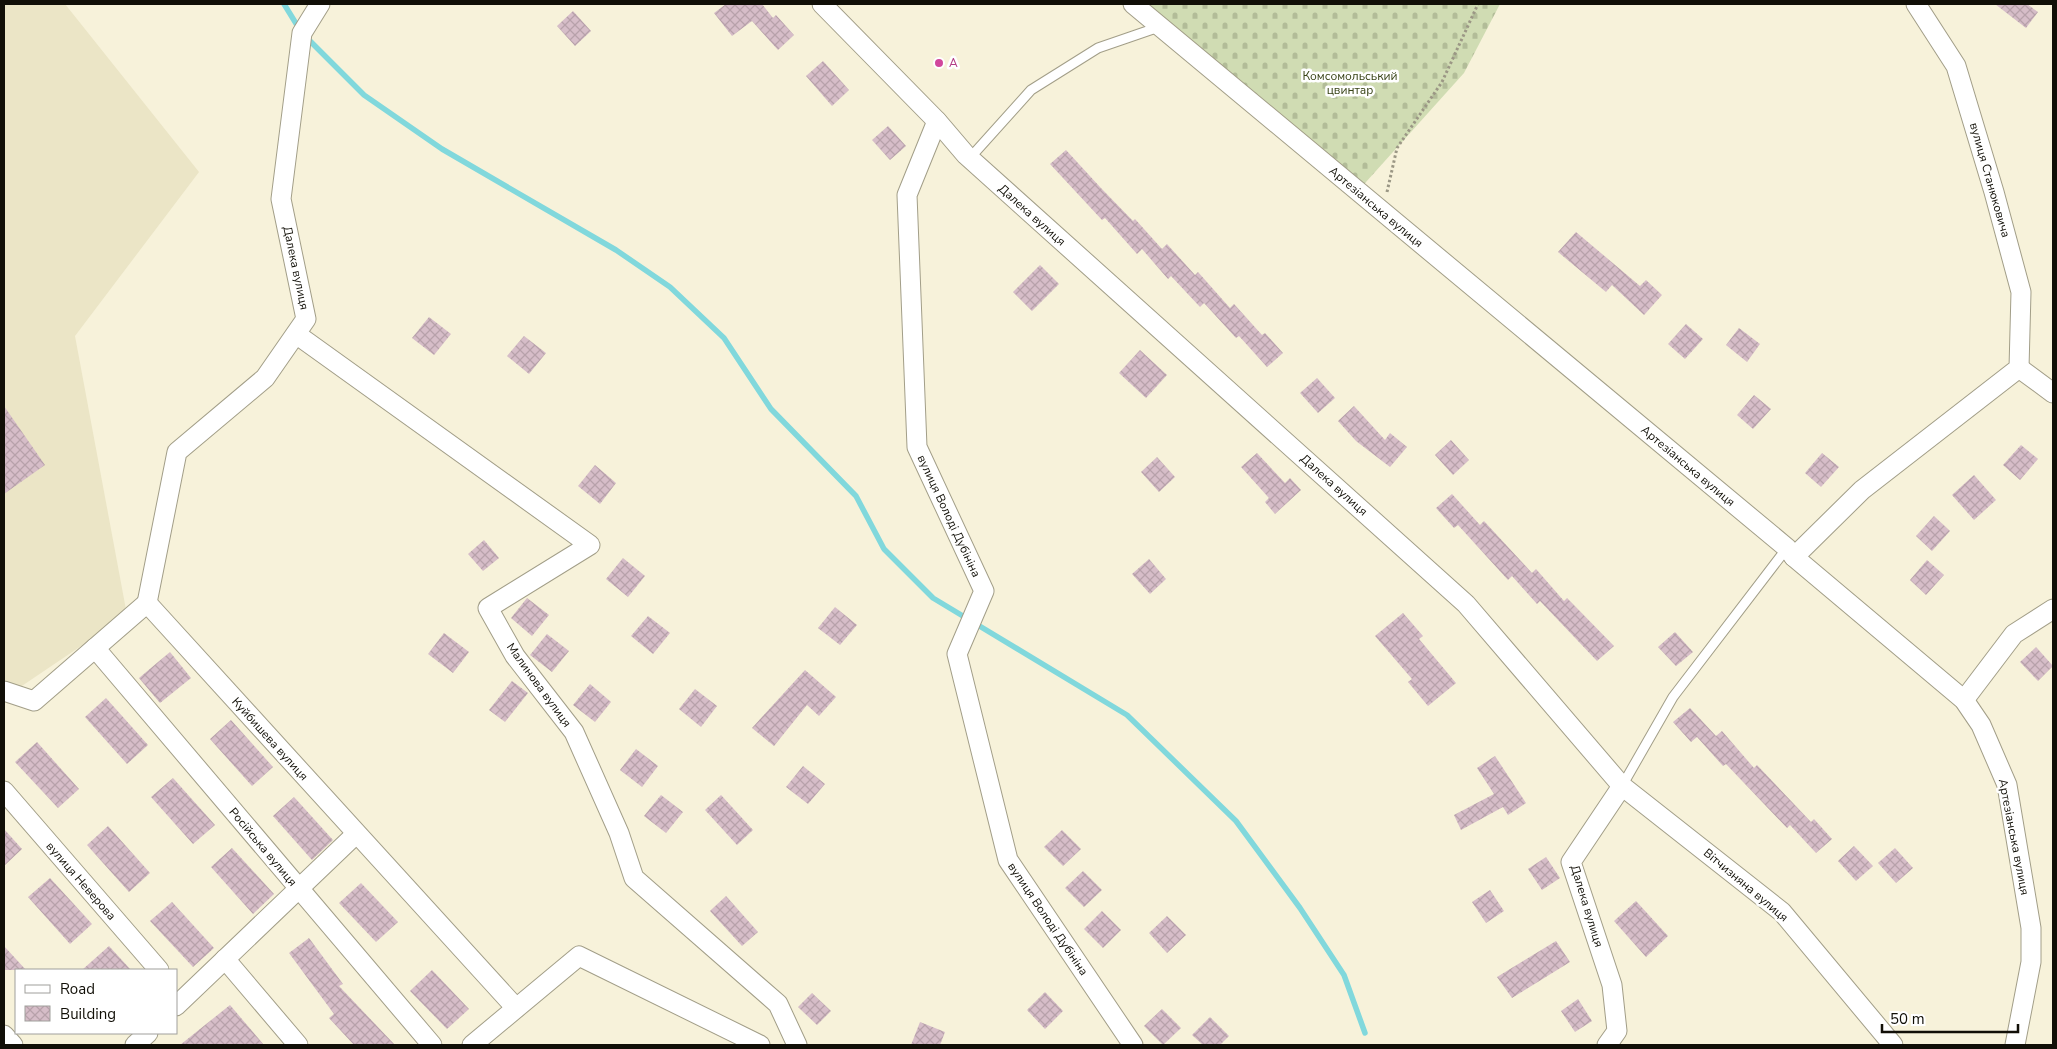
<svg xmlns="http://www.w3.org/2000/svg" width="2057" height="1049" font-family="'Nunito Sans',sans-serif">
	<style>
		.built { fill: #ebe5c6 }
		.cemetery { fill: url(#cemetery-stones) }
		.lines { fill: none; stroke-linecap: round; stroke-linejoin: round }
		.stream { stroke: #81d8dc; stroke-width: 5.5 }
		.building { fill: url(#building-cross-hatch) }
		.service-casing { stroke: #a29e88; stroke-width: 11 }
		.minor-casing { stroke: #a29e88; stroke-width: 21 }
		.path { stroke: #9b9785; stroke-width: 3; stroke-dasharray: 2.5 2.5; stroke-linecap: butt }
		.service { stroke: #fff; stroke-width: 9 }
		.minor { stroke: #fff; stroke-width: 19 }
		.hotel-dot { fill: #d1479c; stroke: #fff; stroke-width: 2 }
		.labels { text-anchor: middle; stroke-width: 5; stroke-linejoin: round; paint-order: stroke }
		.hotel-label { font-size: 12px; fill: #b23c85; stroke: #fff; text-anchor: start }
		.park-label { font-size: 12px; fill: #364114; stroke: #fff }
		.street-label { font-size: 12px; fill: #110f07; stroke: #fff }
	</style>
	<defs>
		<pattern id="cemetery-stones" width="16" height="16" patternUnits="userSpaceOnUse" patternTransform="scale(1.25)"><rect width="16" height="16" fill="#d0dcb3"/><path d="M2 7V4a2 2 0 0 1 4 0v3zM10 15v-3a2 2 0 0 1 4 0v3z" fill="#b2bc98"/></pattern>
		<pattern id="building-cross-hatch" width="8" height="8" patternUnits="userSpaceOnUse" patternTransform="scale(1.25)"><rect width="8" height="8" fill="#d6bdc8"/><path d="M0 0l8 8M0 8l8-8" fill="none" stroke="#b7a1aa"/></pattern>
	</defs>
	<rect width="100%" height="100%" fill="#f7f2da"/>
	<path class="built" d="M4 4H65L199 172 75 336 127 615 4 698Z"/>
	<path class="cemetery" d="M1133 4H1500L1464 73 1357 192Z"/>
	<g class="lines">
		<g class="stream">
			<path d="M284 4 300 30"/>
			<path d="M306 37 364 95 442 149 616 250 670 287 724 338 771 409 856 496 884 549 933 598 1127 715 1236 821 1300 908 1344 975 1365 1033"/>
		</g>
	</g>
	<g class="building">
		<path d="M726 4H762L773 18 776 15 794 35 778 50 752 21 732 36 714 13Z"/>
		<path d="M1995 4H2027L2038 12 2026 28Z"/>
		<path d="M573 11 591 31 575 46 557 26Z"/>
		<path d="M823 61 849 90 832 106 806 76Z"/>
		<path d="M888 126 906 146 890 160 872 140Z"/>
		<path d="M1066 150 1100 187 1133 221 1135 219 1162 249 1167 244 1195 275 1198 272 1230 308 1234 304 1262 335 1265 333 1283 353 1267 367 1239 336 1236 338 1204 303 1200 307 1171 276 1168 279 1142 249 1137 254 1105 218 1102 220 1050 164Z"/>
		<path d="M1576 232 1640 286 1646 280 1662 295 1644 315 1612 285 1606 292 1558 252Z"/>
		<path d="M1040 265 1059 284 1032 311 1013 292Z"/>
		<path d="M429 317 451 334 434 355 412 338Z"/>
		<path d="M1686 324 1703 339 1685 359 1668 344Z"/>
		<path d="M1739 328 1760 344 1747 362 1726 345Z"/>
		<path d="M524 336 546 353 529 374 507 356Z"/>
		<path d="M1140 350 1167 375 1146 398 1119 373Z"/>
		<path d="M1317 378 1335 398 1318 413 1300 393Z"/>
		<path d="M1754 395 1771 409 1753 429 1737 415Z"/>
		<path d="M4 406 45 465 4 494Z"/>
		<path d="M1354 406 1385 440 1390 433 1407 447 1390 467 1356 441 1338 421Z"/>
		<path d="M1451 440 1469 460 1453 475 1435 455Z"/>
		<path d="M2021 445 2038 459 2020 480 2003 465Z"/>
		<path d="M1257 453 1285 483 1290 478 1301 490 1275 514 1265 502 1269 498 1241 467Z"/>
		<path d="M1822 453 1839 467 1821 487 1805 473Z"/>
		<path d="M1157 457 1175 477 1159 492 1141 472Z"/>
		<path d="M595 465 616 483 600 504 578 486Z"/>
		<path d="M1974 475 1996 500 1974 520 1952 495Z"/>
		<path d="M1452 494 1480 525 1484 521 1532 573 1536 569 1564 601 1567 598 1614 646 1597 661 1540 601 1537 604 1512 576 1508 580 1458 525 1454 528 1436 508Z"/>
		<path d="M1934 516 1950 531 1932 551 1916 536Z"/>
		<path d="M484 540 499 558 483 571 468 554Z"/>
		<path d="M623 558 645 576 628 597 606 579Z"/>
		<path d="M1149 559 1166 579 1150 594 1132 574Z"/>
		<path d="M1927 560 1944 575 1926 595 1910 580Z"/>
		<path d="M527 598 549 615 532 636 511 618Z"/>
		<path d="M835 607 857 625 840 645 818 628Z"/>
		<path d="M1403 613 1423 636 1419 639 1456 683 1428 706 1408 682 1412 679 1375 636Z"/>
		<path d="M648 616 670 633 653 654 631 636Z"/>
		<path d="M1675 632 1693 652 1676 666 1658 647Z"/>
		<path d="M444 633 469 652 453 673 428 654Z"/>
		<path d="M547 634 569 651 552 672 530 655Z"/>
		<path d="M2036 647 2053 666 2038 681 2020 662Z"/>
		<path d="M170 652 191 678 160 703 139 678Z"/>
		<path d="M805 670 836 697 819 716 807 705 774 746 752 728Z"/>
		<path d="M512 681 528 693 505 722 489 710Z"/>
		<path d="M590 684 611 702 595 722 573 705Z"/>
		<path d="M695 689 717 706 701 727 679 709Z"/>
		<path d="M106 698 148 745 127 764 85 717Z"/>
		<path d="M1690 708 1716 736 1722 731 1754 768 1757 765 1811 822 1814 819 1832 839 1816 853 1790 825 1787 828 1726 764 1723 766 1697 737 1691 742 1673 722Z"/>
		<path d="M231 720 273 767 252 786 210 739Z"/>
		<path d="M37 742 79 789 58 808 15 762Z"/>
		<path d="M636 749 658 766 642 787 620 770Z"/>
		<path d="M1495 756 1526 803 1508 815 1503 807 1461 830 1454 815 1494 794 1477 768Z"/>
		<path d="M803 766 825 784 808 804 786 787Z"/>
		<path d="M173 778 215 825 193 844 151 797Z"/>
		<path d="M661 795 683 812 666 833 644 816Z"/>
		<path d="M721 795 753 830 737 845 705 810Z"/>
		<path d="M294 797 333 840 312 860 273 816Z"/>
		<path d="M108 826 150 873 129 892 87 845Z"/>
		<path d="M4 829 22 849 4 866Z"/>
		<path d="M1062 830 1081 849 1063 866 1044 847Z"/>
		<path d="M1854 846 1873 866 1856 881 1838 861Z"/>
		<path d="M232 848 274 894 253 914 211 867Z"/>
		<path d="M1895 848 1913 868 1896 883 1878 863Z"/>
		<path d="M1546 857 1560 878 1542 890 1528 869Z"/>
		<path d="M1083 871 1102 890 1084 907 1065 888Z"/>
		<path d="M50 878 92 924 70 944 28 897Z"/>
		<path d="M361 883 398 922 376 942 339 903Z"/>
		<path d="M1490 890 1504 911 1486 923 1472 902Z"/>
		<path d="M726 896 758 932 742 946 710 911Z"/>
		<path d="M1636 901 1668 936 1646 957 1614 921Z"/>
		<path d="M172 902 214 948 193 967 150 921Z"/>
		<path d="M1102 911 1121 930 1103 948 1084 929Z"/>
		<path d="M1167 916 1186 935 1167 953 1149 933Z"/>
		<path d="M309 938 343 984 339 986 395 1045H354L329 1018 334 1014 289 953Z"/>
		<path d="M1556 941 1570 962 1512 998 1497 977Z"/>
		<path d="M4 946 26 970H4Z"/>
		<path d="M109 946 131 970H82Z"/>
		<path d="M432 970 469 1009 447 1029 410 991Z"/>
		<path d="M1045 992 1063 1011 1045 1029 1027 1010Z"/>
		<path d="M812 993 831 1011 817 1025 798 1007Z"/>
		<path d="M1578 999 1592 1021 1575 1032 1561 1011Z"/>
		<path d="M230 1005 264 1045H180Z"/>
		<path d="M1162 1009 1181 1028 1163 1045 1144 1026Z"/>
		<path d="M1210 1017 1229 1036 1220 1045H1203L1192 1035Z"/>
		<path d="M920 1022 945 1032 940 1045H911Z"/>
	</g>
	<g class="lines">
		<defs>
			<g id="service">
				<path d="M969 159 1031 90 1098 48 1159 27"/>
				<path d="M1622 786 1673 697 1787 548"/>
			</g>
			<g id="minor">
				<path d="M822 4 937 121 966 155 1466 604 1622 786 1782 912 1893 1045"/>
				<path d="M1133 4 1787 548 1794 557 1964 700 1981 725 2007 785 2031 928V962L2015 1045"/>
				<path d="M937 121 907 195 917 447 984 591 957 654 1008 860 1133 1045"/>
				<path d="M296 334 590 545 488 608 515 656 574 732 619 833 634 878 778 1004 797 1045"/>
				<path d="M2019 368 2053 393"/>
				<path d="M1794 557 1862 490 2019 368 2021 292 1994 192 1956 66 1916 4"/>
				<path d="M147 603 177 452 265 378 306 319 281 199 302 33 320 4"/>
				<path d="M95 648 432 1045"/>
				<path d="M4 691 34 701 147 603 516 1008"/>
				<path d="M1964 700 2014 634 2053 609"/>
				<path d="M4 791 159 970"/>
				<path d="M225 959 298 1045"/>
				<path d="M176 1006 356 834"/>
				<path d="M4 1035 13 1045"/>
				<path d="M135 1045 148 1033"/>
				<path d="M472 1045 579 956 760 1045"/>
				<path d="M1607 1045 1617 1031 1612 985 1571 862 1622 786"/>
			</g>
		</defs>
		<use href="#service" class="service-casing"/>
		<use href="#minor" class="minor-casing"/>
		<path class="path" d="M1387 192 1397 148 1442 82 1478 4"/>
		<use href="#service" class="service"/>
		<use href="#minor" class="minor"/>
	</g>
	<circle class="hotel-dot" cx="939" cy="63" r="5"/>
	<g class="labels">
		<g class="hotel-label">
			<text x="949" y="67">А</text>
		</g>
		<g class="park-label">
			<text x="1350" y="80">Комсомольський<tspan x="1350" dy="14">цвинтар</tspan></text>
		</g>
		<g class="street-label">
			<text transform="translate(1990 180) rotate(74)" y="4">вулиця Станюковича</text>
			<text transform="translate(1376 207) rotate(40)" y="4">Артезіанська вулиця</text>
			<text transform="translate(1032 215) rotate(42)" y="4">Далека вулиця</text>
			<text transform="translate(296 268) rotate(78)" y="4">Далека вулиця</text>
			<text transform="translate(1688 466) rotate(40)" y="4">Артезіанська вулиця</text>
			<text transform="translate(1334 485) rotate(42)" y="4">Далека вулиця</text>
			<text transform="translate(949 516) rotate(65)" y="4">вулиця Володі Дубініна</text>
			<text transform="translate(539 685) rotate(54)" y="4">Малинова вулиця</text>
			<text transform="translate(270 739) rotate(48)" y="4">Куйбишева вулиця</text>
			<text transform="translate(2014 837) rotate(79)" y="4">Артезіанська вулиця</text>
			<text transform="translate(263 847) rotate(50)" y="4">Російська вулиця</text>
			<text transform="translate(81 881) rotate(49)" y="4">вулиця Неверова</text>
			<text transform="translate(1746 885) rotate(40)" y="4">Вітчизняна вулиця</text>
			<text transform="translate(1587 906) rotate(73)" y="4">Далека вулиця</text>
			<text transform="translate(1048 919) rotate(56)" y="4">вулиця Володі Дубініна</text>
		</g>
	</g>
	<rect width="2057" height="1049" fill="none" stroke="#110f07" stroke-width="10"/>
	<rect x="15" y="969" width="162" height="65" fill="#ffffff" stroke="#a09f9c"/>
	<rect x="25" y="985" width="25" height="8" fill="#ffffff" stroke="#a09f9c"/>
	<text x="60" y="994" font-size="15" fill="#110f07">Road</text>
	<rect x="25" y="1006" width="25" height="15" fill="url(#building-cross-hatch)" stroke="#a09f9c"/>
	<text x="60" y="1019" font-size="15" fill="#110f07">Building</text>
	<path d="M1882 1024v8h136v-8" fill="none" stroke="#110f07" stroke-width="2.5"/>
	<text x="1890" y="1024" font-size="15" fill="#110f07" stroke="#ffffff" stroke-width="4" paint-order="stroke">50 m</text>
</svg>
